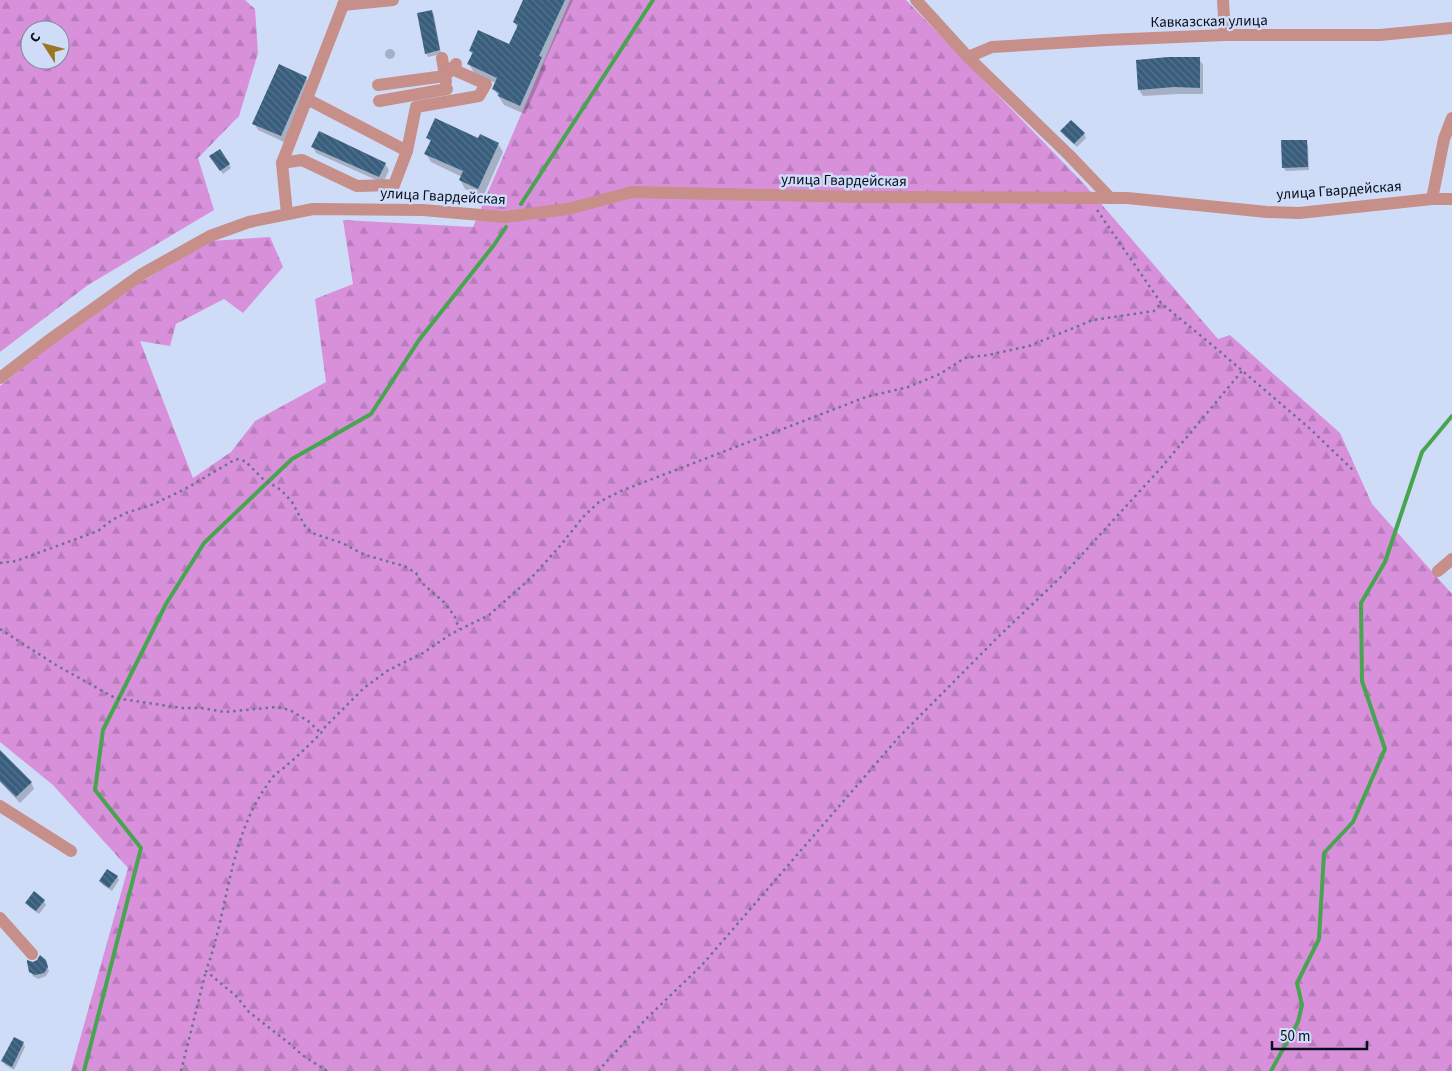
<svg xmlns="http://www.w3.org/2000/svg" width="1452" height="1071" font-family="'Source Sans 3',sans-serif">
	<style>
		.forest { fill: url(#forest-firs); fill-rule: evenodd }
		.shadow { fill: #0003 }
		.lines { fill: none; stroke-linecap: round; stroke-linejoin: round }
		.stream { stroke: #47a44f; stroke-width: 4 }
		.building { fill: url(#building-back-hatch) }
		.path { stroke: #6a7388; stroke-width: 2.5; stroke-dasharray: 2.5 4; stroke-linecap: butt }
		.minor { stroke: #c68f8a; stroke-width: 12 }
		.labels { text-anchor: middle; stroke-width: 5; stroke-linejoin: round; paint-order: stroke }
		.street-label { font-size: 15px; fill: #080e1d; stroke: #cfdcf7 }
	</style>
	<defs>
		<pattern id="forest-firs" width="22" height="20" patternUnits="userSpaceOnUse" patternTransform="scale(1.25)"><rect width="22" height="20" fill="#d890db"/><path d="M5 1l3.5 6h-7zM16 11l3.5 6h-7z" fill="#b87bbc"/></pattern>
		<pattern id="building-back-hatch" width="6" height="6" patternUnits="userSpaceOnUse" patternTransform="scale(1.25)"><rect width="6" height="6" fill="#385d7d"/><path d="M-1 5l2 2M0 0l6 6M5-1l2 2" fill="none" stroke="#57748c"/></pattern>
	</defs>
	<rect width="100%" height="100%" fill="#cfdcf7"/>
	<g class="forest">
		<path d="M0 0H245L255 9 258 53 239 116 198 158 214 210 88 285 0 352ZM30 30H60V60H30Z"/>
		<path d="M570 0H906L1084 184 1218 339 1230 335 1340 433 1372 504 1452 594V1071H71L128 868 53 785 0 742V386L48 348 139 283 211 241 270 237 283 267 243 313 224 299 176 324 170 346 140 341 193 478 231 452 255 421 326 382 315 299 353 284 343 220 473 227Z"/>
	</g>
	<g class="shadow">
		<path d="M524 0H573L544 63 546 67 525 114 504 105 494 89 496 83 474 73 469 64 473 55 470 51 510 46 518 29 514 22Z"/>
		<path d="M432 11 434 15 441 54 428 57 426 53Z"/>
		<circle cx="390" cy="54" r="5"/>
		<path d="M1199 59 1203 65V94H1178L1143 96 1139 90Z"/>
		<path d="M306 78 310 84 284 142 258 130 254 123Z"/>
		<path d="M1084 134 1086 138 1077 147 1064 135Z"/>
		<path d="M428 138 479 140 498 144 503 152 483 197 465 189 460 180 462 177 431 162 426 154 431 143Z"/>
		<path d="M1306 141 1308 145 1309 170 1286 171 1283 167Z"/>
		<path d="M313 147 385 164 389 170 383 183 316 153Z"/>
		<path d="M213 160 229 164 231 168 223 174Z"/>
		<path d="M0 759 31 782 34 789 20 803 0 782Z"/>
		<path d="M117 876 119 880 112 891 103 885 100 881Z"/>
		<path d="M44 901 46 905 39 914 29 907 27 903Z"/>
		<path d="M45 960 49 971 46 976 38 979 33 976 30 971Z"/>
		<path d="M23 1043 25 1047 14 1070 5 1065 3 1061Z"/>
	</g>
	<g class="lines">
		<g class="stream">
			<path d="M521 204 653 0"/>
			<path d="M84 1071 141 848 95 790 103 730 166 604 204 543 292 459 371 414 419 340 494 245 506 227"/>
			<path d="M1271 1071 1298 1022 1302 1005 1297 983 1319 939 1324 853 1353 822 1385 749 1362 681 1361 603 1385 562 1422 452 1452 416"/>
		</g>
	</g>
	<g class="building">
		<path d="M523 0H565L539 56 542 57 520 106 498 96 499 93 492 89 497 78 467 64 473 52 469 51 478 30 509 44 518 25 513 22Z"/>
		<path d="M432 10 440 50 425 54 417 13Z"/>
		<path d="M1168 57H1200V88L1174 87 1138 90 1136 60Z"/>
		<path d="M279 64 307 77 281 136 252 124Z"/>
		<path d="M435 118 478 138 480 134 499 143 478 189 459 180 463 171 424 154 431 140 426 138Z"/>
		<path d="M1071 120 1085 133 1074 144 1060 131Z"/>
		<path d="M319 131 386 163 379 177 311 147Z"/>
		<path d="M1281 140H1307L1308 167 1282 168Z"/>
		<path d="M220 149 230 164 220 171 209 156Z"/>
		<path d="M0 750 32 782 16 797 0 781Z"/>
		<path d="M107 869 118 876 109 888 99 881Z"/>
		<path d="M34 891 45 900 36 911 25 903Z"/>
		<path d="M40 955 46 960 48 967 44 973 35 975 29 972 27 962V960L33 962 37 960Z"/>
		<path d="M14 1037 24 1042 12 1067 1 1061Z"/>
	</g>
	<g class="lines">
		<g class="path">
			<path d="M1097 210 1161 303 1218 350 1308 427 1353 470"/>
			<path d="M0 563 16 561 98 531 112 520 126 513 154 504 185 489 236 459 245 461 263 479 281 490 292 502 305 526 312 533 342 543 365 555 404 566 416 573 422 583 445 603 455 617 459 629"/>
			<path d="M0 629 56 665 115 698 182 708H201L225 712 276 707 290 710 308 721 321 733"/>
			<path d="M181 1071 206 971"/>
			<path d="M327 1071 302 1055 290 1044 249 1012 236 996 206 971C230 905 228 834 273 777 277 772 283 769 287 765 299 755 310 744 321 733L323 729 364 688 387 671 423 653 451 634 489 615 532 577 560 546 583 517 599 502 621 491 866 397 908 387 940 374 965 358 988 355 1029 346 1093 320 1154 311 1161 303"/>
			<path d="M598 1071 646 1019 702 965 898 738 996 639 1065 573 1161 468 1242 371"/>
		</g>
		<g class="minor">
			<path d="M916 0 968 57 1070 156 1110 198"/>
			<path d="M1223 0 1225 35"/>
			<path d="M343 5 393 0"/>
			<path d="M968 57 992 47 1106 40 1225 35H1380L1452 28"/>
			<path d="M442 58 446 82"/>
			<path d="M378 85 445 76 452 69"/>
			<path d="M307 99 407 151"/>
			<path d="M379 101 447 89"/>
			<path d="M282 163 302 160 357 186 394 185 407 151 416 107 479 96 486 84 452 69 456 64"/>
			<path d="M1432 199 1444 139 1452 118"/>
			<path d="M287 214 282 163 345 0"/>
			<path d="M0 378 48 341 142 274 210 236 249 222 313 209 423 210 504 217 568 209 632 192 859 197 1127 198 1267 212 1299 213 1432 199H1452"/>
			<path d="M1438 571 1452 559"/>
			<path d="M0 806 71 851"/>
			<path d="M0 918 32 954"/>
		</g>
	</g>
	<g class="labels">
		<g class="street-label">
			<text transform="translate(1209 21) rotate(-1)" y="5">Кавказская улица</text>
			<text transform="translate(844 180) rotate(1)" y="5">улица Гвардейская</text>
			<text transform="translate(1339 190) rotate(-4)" y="5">улица Гвардейская</text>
			<text transform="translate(443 196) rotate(3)" y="5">улица Гвардейская</text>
		</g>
	</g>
	<g transform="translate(45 45) rotate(306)"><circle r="24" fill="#cfdcf7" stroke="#7f8aa0"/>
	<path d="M0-4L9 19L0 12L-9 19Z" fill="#997620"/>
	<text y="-8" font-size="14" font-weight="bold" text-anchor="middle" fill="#080e1d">С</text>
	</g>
	<path d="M1272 1041v8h95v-8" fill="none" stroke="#080e1d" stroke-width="2.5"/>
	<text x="1280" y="1041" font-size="15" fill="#080e1d" stroke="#cfdcf7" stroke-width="4" paint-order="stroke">50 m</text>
</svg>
